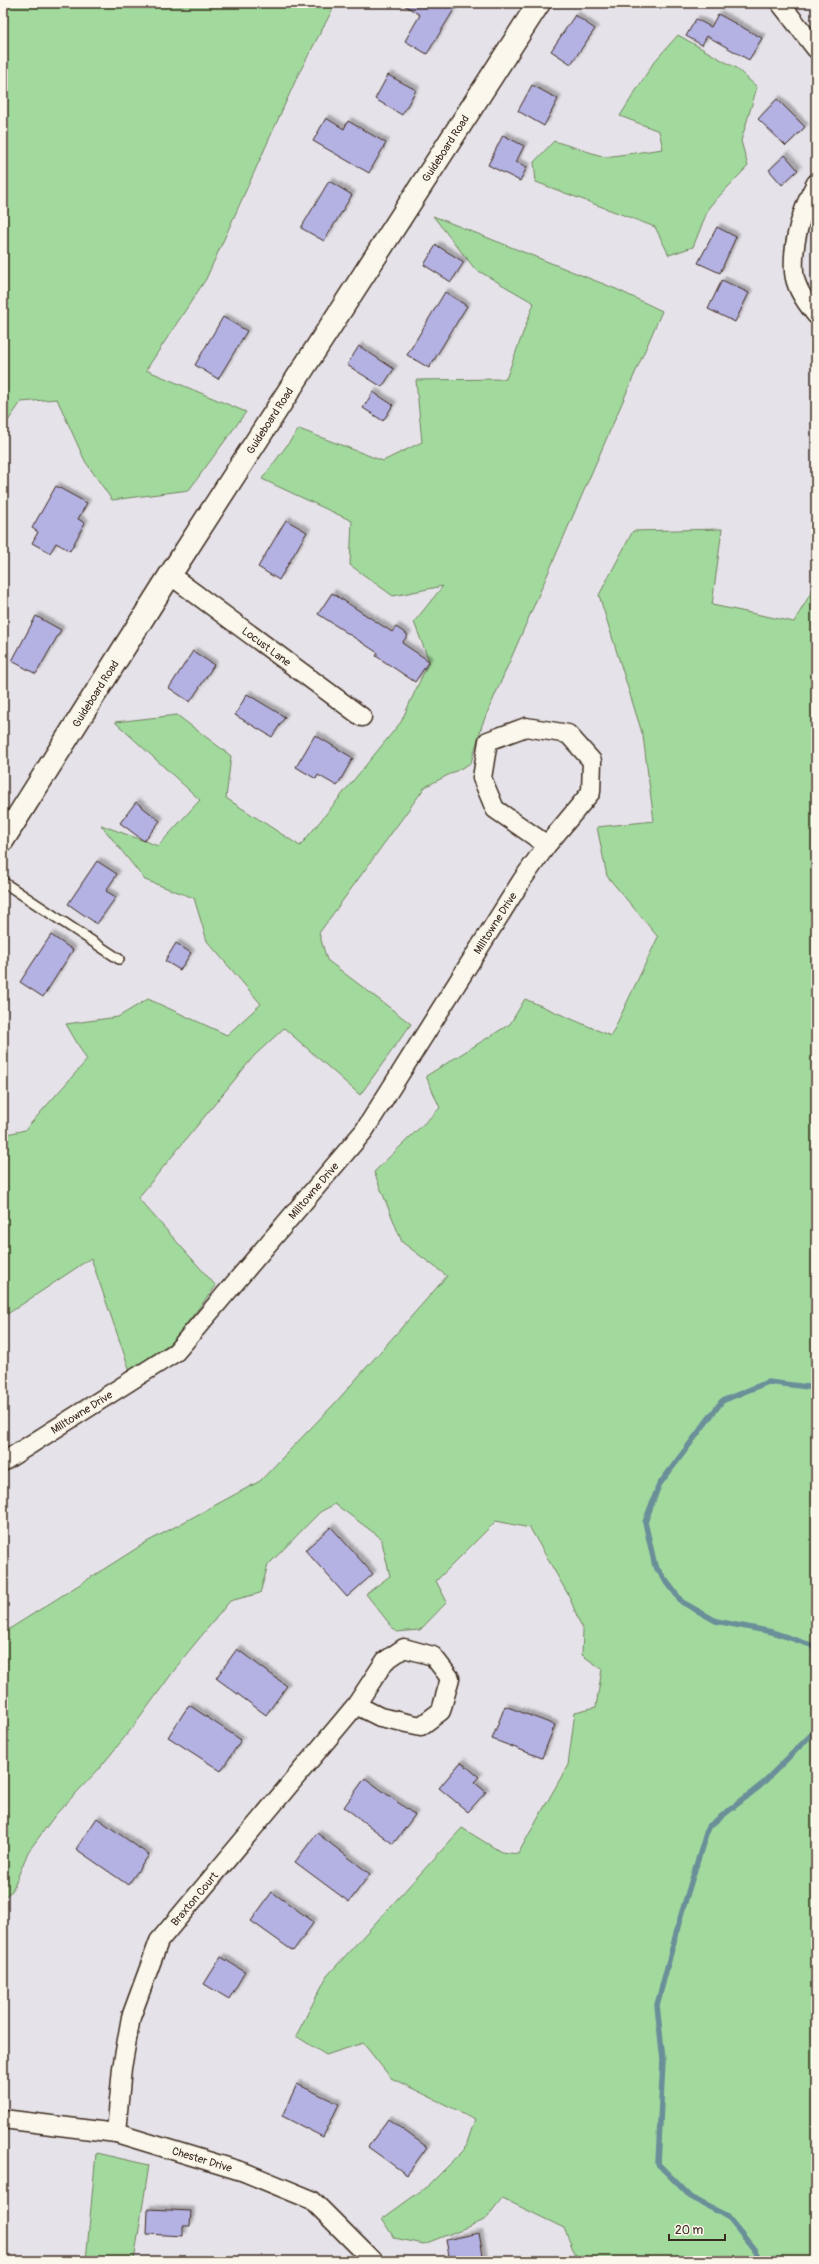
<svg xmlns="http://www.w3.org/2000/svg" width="819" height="2264" font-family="Pangolin,sans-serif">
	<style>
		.green { fill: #a2da9e; stroke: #6e825e }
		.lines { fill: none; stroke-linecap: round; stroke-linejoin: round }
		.stream { stroke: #6a8f99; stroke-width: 5.5 }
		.building { fill: #b4b1e3; stroke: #3b2a1e; filter: url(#shadow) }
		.lane-casing { stroke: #3b2a1e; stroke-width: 12 }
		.street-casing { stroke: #3b2a1e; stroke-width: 21 }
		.secondary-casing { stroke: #3b2a1e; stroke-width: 25 }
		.lane { stroke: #fbf7ec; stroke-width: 9 }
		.street { stroke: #fbf7ec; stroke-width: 18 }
		.secondary { stroke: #fbf7ec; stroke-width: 22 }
		.labels { text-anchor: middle; stroke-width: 3.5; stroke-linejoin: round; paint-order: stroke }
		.street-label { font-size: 11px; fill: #3b2a1e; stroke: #fbf7ec }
	</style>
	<defs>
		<filter id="shadow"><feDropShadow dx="3.5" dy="-3.5" stdDeviation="1" flood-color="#0004"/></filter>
	</defs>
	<rect width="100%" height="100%" fill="#e6e2e9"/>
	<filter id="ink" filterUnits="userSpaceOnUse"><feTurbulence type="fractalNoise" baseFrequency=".025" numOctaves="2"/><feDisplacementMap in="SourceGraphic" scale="8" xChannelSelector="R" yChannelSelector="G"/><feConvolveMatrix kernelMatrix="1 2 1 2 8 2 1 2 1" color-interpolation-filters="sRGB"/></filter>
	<g filter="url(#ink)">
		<g class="green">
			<path d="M3 3H336L298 75 206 279 146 370 246 412 189 490 112 500 85 461 57 399 21 402 3 428Z"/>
			<path d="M678 35 736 68 757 87 741 141 748 166 709 207 693 247 669 255 655 227 536 182 534 162 554 141 605 157 663 149 659 131 620 116 654 62Z"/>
			<path d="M433 216 616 289 662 311 482 725 471 763 425 787 319 933 327 960 411 1024 360 1095 284 1028 254 1056 138 1198 216 1286 173 1341 130 1371 91 1258 3 1317V1135L25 1130 87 1060 66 1024 118 1017 148 999 227 1035 261 1004 207 941 194 898 145 880 101 825 158 846 200 800 115 722 177 715 231 756 226 798 300 846 401 722 429 661 414 622 443 586 393 596 350 565 352 521 262 479 299 429 383 461 422 442 416 380 506 379 534 303 475 269Z"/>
			<path d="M722 529 712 605 794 622 816 584V2261H578L564 2228 502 2198 485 2220 424 2244 394 2238 382 2219 429 2185 465 2149 475 2119 391 2078 363 2043 326 2055 296 2036 327 1976 462 1828 501 1852 518 1854 568 1765 575 1712 596 1707 602 1669 582 1655 583 1631 569 1596 530 1528 496 1521 436 1581 447 1602 420 1630 396 1632 366 1594 390 1576 381 1538 335 1504 320 1512 268 1565 260 1593 230 1601 184 1657 133 1727 98 1770 56 1814 28 1852 12 1891 3 1898V1633L145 1543 260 1481 336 1402 447 1276 402 1242 374 1172 440 1108 426 1076 510 1024 525 999 611 1036 658 937 607 876 597 827 654 821 643 736 599 595 633 531Z"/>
			<path d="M96 2153 149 2165 134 2261H86Z"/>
		</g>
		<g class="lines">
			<g class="stream">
				<path d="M816 1388 768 1382 722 1401 659 1485 645 1522 655 1566 682 1602 716 1621 772 1632 811 1645 816 1650"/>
				<path d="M761 2261 753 2248 727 2216 692 2198 658 2164 663 2060 657 2005 681 1915 708 1827 760 1786 816 1730"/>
			</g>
		</g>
		<g class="building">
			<path d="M401 3H458L427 54 405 41 420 15Z"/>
			<path d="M718 14 762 38 749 60 707 36 702 45 686 36 696 19 711 27Z"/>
			<path d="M575 15 595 29 571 64 551 51Z"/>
			<path d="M388 75 416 90 402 115 375 99Z"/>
			<path d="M532 85 558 99 544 126 518 111Z"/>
			<path d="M777 99 805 127 786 146 758 119Z"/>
			<path d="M326 118 344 129 348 121 386 143 369 173 313 141Z"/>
			<path d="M503 135 524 146 516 162 527 167 520 181 488 165Z"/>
			<path d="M785 155 798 170 782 185 769 170Z"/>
			<path d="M329 181 352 195 324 241 301 228Z"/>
			<path d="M717 227 736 237 720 273 698 263Z"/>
			<path d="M436 245 464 262 451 282 424 265Z"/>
			<path d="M722 280 749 293 735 322 708 309Z"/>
			<path d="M445 292 467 306 429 368 407 355Z"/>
			<path d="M223 317 247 331 218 379 195 365Z"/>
			<path d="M359 346 394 369 382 387 347 365Z"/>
			<path d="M373 392 393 405 383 421 363 408Z"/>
			<path d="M56 486 87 503 78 519 85 523 70 551 56 543 50 553 32 543 38 532 32 528Z"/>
			<path d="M286 520 307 532 279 580 258 567Z"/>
			<path d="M332 593 392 632 396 627 408 635 402 643 429 661 415 682 376 656 378 653 318 614Z"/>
			<path d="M36 616 61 630 36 674 12 661Z"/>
			<path d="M193 651 214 665 190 702 169 688Z"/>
			<path d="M247 694 285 717 272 737 235 715Z"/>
			<path d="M315 735 353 758 337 786 318 775 316 779 296 767Z"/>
			<path d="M136 802 160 821 144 841 120 823Z"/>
			<path d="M97 861 117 874 106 891 116 897 97 924 68 904Z"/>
			<path d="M51 935 73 950 43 997 20 982Z"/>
			<path d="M176 943 191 953 180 970 165 961Z"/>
			<path d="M331 1527 373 1574 347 1597 305 1550Z"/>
			<path d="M237 1649 287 1686 266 1715 216 1678Z"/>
			<path d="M189 1705 241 1740 221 1771 168 1737Z"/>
			<path d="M505 1706 555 1725 542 1758 492 1739Z"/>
			<path d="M461 1762 479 1777 474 1782 486 1792 468 1812 439 1788Z"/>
			<path d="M365 1778 415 1815 393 1844 344 1807Z"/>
			<path d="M97 1818 149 1855 128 1885 76 1849Z"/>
			<path d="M317 1833 370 1874 349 1902 295 1862Z"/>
			<path d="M272 1892 314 1922 293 1951 251 1921Z"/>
			<path d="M221 1957 245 1972 229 1999 204 1984Z"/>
			<path d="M297 2084 339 2104 323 2137 282 2116Z"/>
			<path d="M388 2119 427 2147 407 2175 368 2147Z"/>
			<path d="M148 2209 191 2211 190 2226H183V2236L147 2234Z"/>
			<path d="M479 2233 484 2261H450L446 2240Z"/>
		</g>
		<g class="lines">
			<defs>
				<path id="lane" d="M3 882 119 959"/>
				<g id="street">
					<path d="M780 3 816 49"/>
					<path d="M816 183C802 209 792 242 794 272 795 288 806 303 816 315"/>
					<path id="s1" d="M170 575 362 717"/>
					<path id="s2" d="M3 1462 176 1352 364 1131 522 880 547 845 591 792 592 761 568 734 526 727 488 741 482 778 495 809 547 845"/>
					<path id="s3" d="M3 2119 116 2133 244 2172 312 2200 373 2261"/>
					<path id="s4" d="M116 2133 122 2068 131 2017 159 1941 356 1705 385 1661 404 1648 433 1656 450 1678 441 1711 421 1726 380 1717 356 1705"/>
				</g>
				<g id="secondary">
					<path id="s5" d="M3 840 170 575 539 3"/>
				</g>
			</defs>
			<use href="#lane" class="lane-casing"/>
			<use href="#street" class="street-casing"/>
			<use href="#secondary" class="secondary-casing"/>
			<use href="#lane" class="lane"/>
			<use href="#street" class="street"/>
			<use href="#secondary" class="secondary"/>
		</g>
	</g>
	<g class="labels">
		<g class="street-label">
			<text dy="4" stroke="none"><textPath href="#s5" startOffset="821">Guideboard Road</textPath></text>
			<text dy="4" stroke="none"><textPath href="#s5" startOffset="497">Guideboard Road</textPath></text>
			<text dy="4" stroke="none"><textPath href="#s1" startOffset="120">Locust Lane</textPath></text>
			<text dy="4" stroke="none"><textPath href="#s5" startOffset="173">Guideboard Road</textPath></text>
			<text dy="4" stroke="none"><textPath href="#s2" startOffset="741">Milltowne Drive</textPath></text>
			<text dy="4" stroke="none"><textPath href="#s2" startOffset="417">Milltowne Drive</textPath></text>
			<text dy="4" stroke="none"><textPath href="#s2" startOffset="93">Milltowne Drive</textPath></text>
			<text dy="4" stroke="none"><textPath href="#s4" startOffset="253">Braxton Court</textPath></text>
			<text dy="4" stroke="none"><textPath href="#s3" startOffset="204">Chester Drive</textPath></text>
		</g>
	</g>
	<rect width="819" height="2264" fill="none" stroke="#fbf7ec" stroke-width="16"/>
	<rect x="8" y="8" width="803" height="2248" fill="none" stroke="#3b2a1e" stroke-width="1.5" filter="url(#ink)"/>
	<path d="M669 2234v6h56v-6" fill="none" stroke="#3b2a1e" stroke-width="2"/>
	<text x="675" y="2234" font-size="12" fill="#3b2a1e" stroke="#fbf7ec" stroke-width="3" paint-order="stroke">20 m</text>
</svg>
